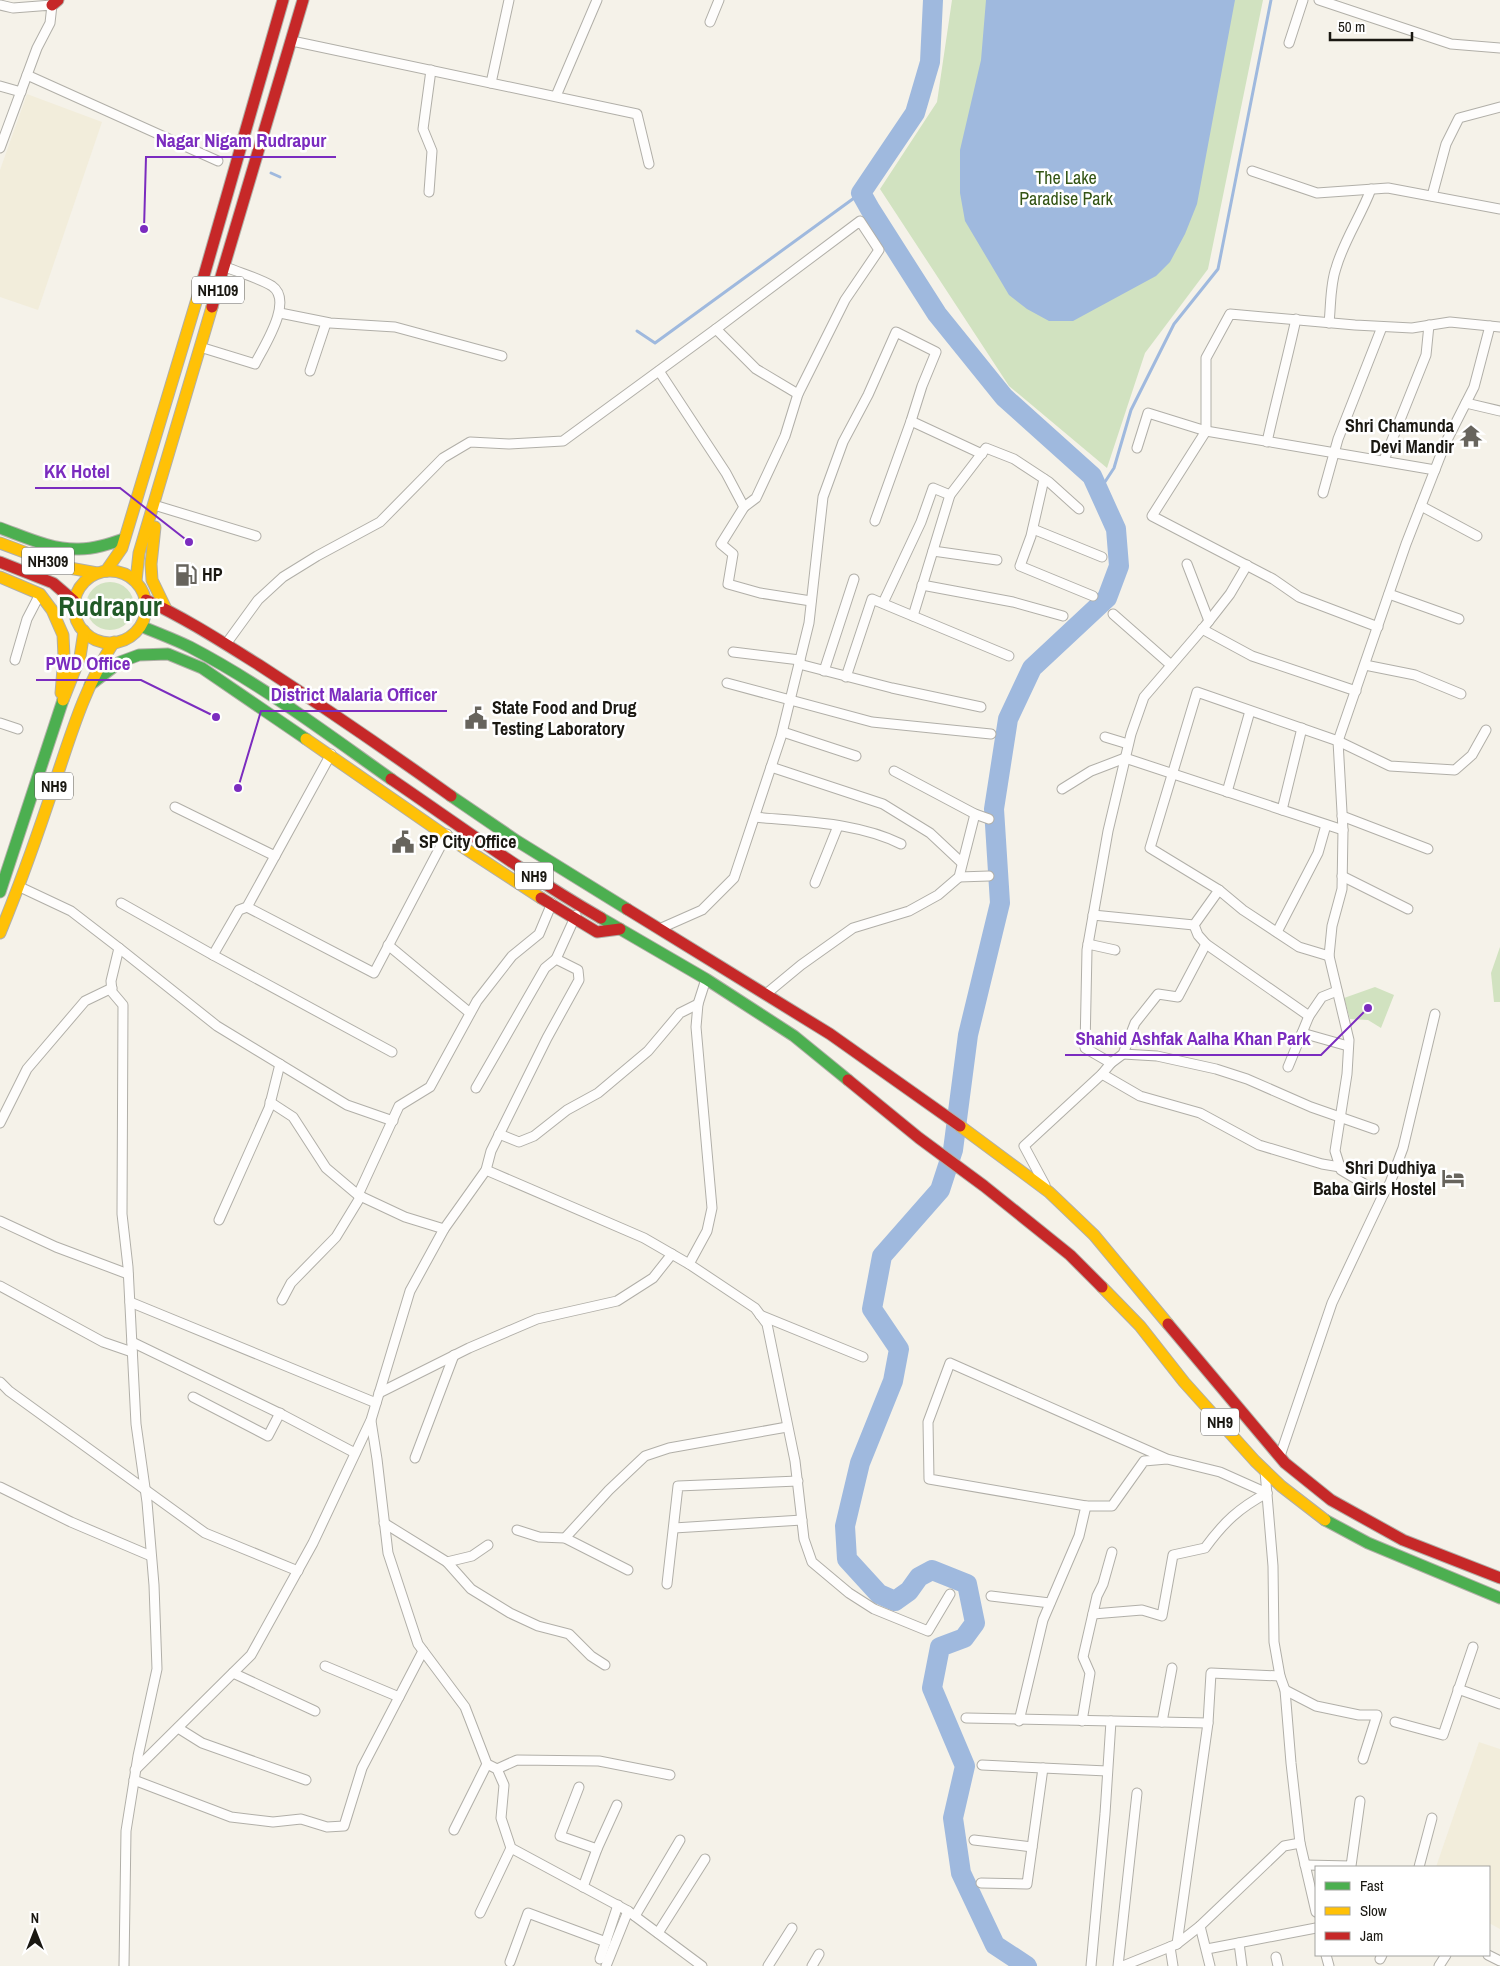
<svg xmlns="http://www.w3.org/2000/svg" width="1500" height="1966" font-family="'Archivo Narrow',sans-serif">
	<style>
		.built { fill: #f2eddb }
		.green { fill: #d1e2c0 }
		.water { fill: #9fb9de }
		.lines { fill: none; stroke-linecap: round; stroke-linejoin: round }
		.stream { stroke: #9fb9de; stroke-width: 3 }
		.river { stroke: #9fb9de; stroke-width: 20 }
		.street-casing { stroke: #b1afa8; stroke-width: 11 }
		.fast-casing { stroke: #b1afa8; stroke-width: 13 }
		.slow-casing { stroke: #b1afa8; stroke-width: 13 }
		.jam-casing { stroke: #b1afa8; stroke-width: 13 }
		.street { stroke: #fefdfc; stroke-width: 9 }
		.fast { stroke: #4caf50; stroke-width: 11 }
		.slow { stroke: #ffc107; stroke-width: 11 }
		.jam { stroke: #c62828; stroke-width: 11 }
		.labels { text-anchor: middle; stroke-width: 5; stroke-linejoin: round; paint-order: stroke }
		.shield { fill: #fff; stroke: #5f5d59; stroke-width: 1 }
		.shield-label { font-size: 16px; font-weight: bold; fill: #1a1812 }
		.park-label { font-size: 18px; fill: #335414; stroke: #fff }
		.poi-label { font-size: 18px; font-weight: bold; fill: #1a1812; stroke: #fff; text-anchor: start }
		.town-label { font-size: 28px; font-weight: bold; fill: #215a27; stroke: #fff }
		.leader { fill: none; stroke: #7b2cbf; stroke-width: 2 }
		.callout-dot { fill: #7b2cbf; stroke: #fff; stroke-width: 2 }
		.callout-label { font-size: 19px; text-anchor: middle; font-weight: bold; fill: #7b2cbf; stroke: #fff; stroke-width: 5; stroke-linejoin: round; paint-order: stroke }
	</style>
	<rect width="100%" height="100%" fill="#f5f2e9"/>
	<g class="built">
		<path d="M27 94 102 122 38 310 0 297V170Z"/>
		<path d="M1479 1742 1500 1749V1929L1489 1923V1867H1436Z"/>
	</g>
	<g class="green">
		<path d="M952 0H1263L1208 269 1145 353 1107 468 1009 386 880 189 937 102Z"/>
		<circle cx="110" cy="606" r="24"/>
		<path d="M1500 947V1002H1494L1491 973Z"/>
		<path d="M1375 987 1394 995 1381 1028 1368 1020 1350 1019 1344 998Z"/>
	</g>
	<path class="water" d="M986 0H1235L1197 204 1185 234 1170 262 1156 276 1073 321H1049L1027 309 1009 295 965 221 960 193V150L981 60Z"/>
	<g class="lines">
		<g class="stream">
			<path d="M271 173 280 177"/>
			<path d="M637 331 655 343 861 193"/>
			<path d="M1099 491 1114 468 1131 410 1174 324 1218 269 1271 0"/>
		</g>
		<path class="river" d="M933 0 930 62 915 113 861 193 870 209 937 314 1004 397 1092 476 1116 529 1119 566 1107 598 1032 668 1008 719 994 809 1000 903 968 1035 953 1150 940 1190 882 1256 872 1309 899 1349 893 1381 860 1463 845 1526 847 1559 879 1594 895 1601 909 1591 919 1577 932 1570 967 1584 975 1623 964 1638 940 1647 932 1688 965 1766 953 1818 961 1873 995 1945 1027 1966"/>
		<defs>
			<g id="street">
				<path d="M1319 0 1451 44 1500 48"/>
				<path d="M0 5 13 8 52 5 50 23 37 48 0 148"/>
				<path d="M710 22 719 0"/>
				<path d="M292 41 637 114 649 164"/>
				<path d="M1289 43 1303 0"/>
				<path d="M27 75 218 161"/>
				<path d="M491 83 509 0"/>
				<path d="M0 86 21 92"/>
				<path d="M556 96 597 0"/>
				<path d="M1252 171 1317 193 1388 188 1500 209"/>
				<path d="M429 192 432 151 423 129 431 70"/>
				<path d="M1432 196 1446 144 1459 118 1500 107"/>
				<path d="M280 313 330 323 395 327 502 356"/>
				<path d="M1329 323C1331 305 1330 285 1336 268 1344 240 1361 216 1371 189"/>
				<path d="M716 329 756 369 798 394"/>
				<path d="M200 347 255 364C264 346 294 301 272 286 259 278 240 273 226 267"/>
				<path d="M310 371 326 323"/>
				<path d="M659 371 726 473 744 507 721 544 733 554 728 584 760 593 811 601"/>
				<path d="M1466 403 1500 411"/>
				<path d="M911 421 982 454"/>
				<path d="M1267 442C1276 401 1287 360 1296 319"/>
				<path d="M1137 448 1148 413 1206 431 1435 470"/>
				<path d="M1384 460 1426 355 1429 325"/>
				<path d="M1044 479 1031 536 1020 566 1093 596"/>
				<path d="M1323 493 1338 439 1382 327"/>
				<path d="M154 505 256 536"/>
				<path d="M1421 506 1477 536"/>
				<path d="M1033 529 1102 557"/>
				<path d="M933 551 997 560"/>
				<path d="M1187 564 1209 621"/>
				<path d="M922 585 1013 602 1063 616"/>
				<path d="M1389 594 1459 619"/>
				<path d="M883 603 921 522 933 488 950 495"/>
				<path d="M1113 614 1171 665"/>
				<path d="M913 616 950 495 986 448 1014 459 1049 482 1079 509"/>
				<path d="M1378 627 1299 597 1273 579 1152 516 1206 431V358L1230 314 1355 325 1412 328 1450 322 1500 327"/>
				<path d="M1202 629 1252 656 1356 691"/>
				<path d="M226 644 258 600 283 577 317 556 380 522 443 458 470 442 509 444 563 441 716 329 860 221 879 250 845 300 798 394 785 436 756 498 744 507"/>
				<path d="M733 652 800 660"/>
				<path d="M15 660 27 619 40 594"/>
				<path d="M799 664 892 688 981 707"/>
				<path d="M1365 665 1415 675 1461 694"/>
				<path d="M824 671 854 579"/>
				<path d="M846 677 872 599 1009 656"/>
				<path d="M727 683 872 722 991 734"/>
				<path d="M0 723 18 729"/>
				<path d="M783 732 856 756"/>
				<path d="M1105 737 1128 744"/>
				<path d="M771 767 883 804 930 833 962 863"/>
				<path d="M894 771 975 814 989 819"/>
				<path d="M1062 789 1091 771 1125 758 1343 830"/>
				<path d="M1227 792 1250 711"/>
				<path d="M175 807 275 856"/>
				<path d="M1282 810 1302 728"/>
				<path d="M1342 816 1428 849"/>
				<path d="M755 817C803 822 857 822 901 844"/>
				<path d="M1342 876 1408 909"/>
				<path d="M959 877 989 876"/>
				<path d="M815 883 838 826"/>
				<path d="M20 887 71 911 119 948 111 981 112 992 123 1005 122 1214 128 1267 136 1424 147 1502 154 1585 157 1669 138 1756 126 1831 124 1966"/>
				<path d="M121 903 213 955 392 1052"/>
				<path d="M247 907 374 973 447 834"/>
				<path d="M1093 915 1194 925 1219 890"/>
				<path d="M1194 925 1198 935 1206 944 1309 1016"/>
				<path d="M659 929 702 910 734 878 781 737 809 623 823 497 843 442 868 395 896 332 936 352 922 386 911 421 875 521"/>
				<path d="M1277 932 1318 853 1326 825"/>
				<path d="M1088 944 1115 950"/>
				<path d="M388 945 470 1013"/>
				<path d="M119 948 217 1026 347 1105 393 1121"/>
				<path d="M213 955 239 910 247 907 331 754"/>
				<path d="M1329 956 1299 947 1243 910 1219 890 1150 848 1197 692 1338 741 1390 766 1455 770 1472 755 1486 730"/>
				<path d="M766 994 801 965 853 928 909 911 938 895 959 877 975 814"/>
				<path d="M1302 1033 1348 1046"/>
				<path d="M1123 1054 1157 1056 1216 1069 1247 1079 1311 1107 1374 1129"/>
				<path d="M1111 1063 1123 1054 1135 1023 1158 994 1178 997 1206 944"/>
				<path d="M1288 1067 1309 1016 1322 997 1337 991"/>
				<path d="M1102 1074 1140 1096 1200 1113 1259 1145 1322 1164 1340 1167"/>
				<path d="M476 1088 545 968 556 959"/>
				<path d="M270 1102 293 1117 326 1168 358 1195 405 1217 444 1229"/>
				<path d="M0 1123 27 1069 85 1001 112 988"/>
				<path d="M499 1134 519 1142 534 1136 567 1110 598 1093 648 1051 680 1013 698 1004"/>
				<path d="M486 1170 644 1238 689 1264 755 1308 767 1324 795 1461 804 1539 812 1562 849 1593 874 1609 928 1631 950 1594"/>
				<path d="M1045 1185 1024 1146 1102 1074 1111 1063 1085 1048 1087 950 1108 831 1131 734 1144 697 1205 626 1230 594 1247 565"/>
				<path d="M358 1195 399 1106 430 1087 477 1001 512 956 539 934 552 903"/>
				<path d="M1383 1195 1390 1183 1403 1148 1435 1014"/>
				<path d="M219 1220 269 1108 280 1064"/>
				<path d="M0 1221 56 1247 128 1274"/>
				<path d="M689 1264 707 1231 712 1208 696 1027 698 1004 706 979"/>
				<path d="M0 1286 103 1342 132 1352"/>
				<path d="M282 1300 291 1283 336 1237 361 1196"/>
				<path d="M130 1302 376 1403"/>
				<path d="M760 1315 863 1357"/>
				<path d="M132 1342 283 1415 355 1453"/>
				<path d="M0 1382 9 1391 205 1533 298 1571"/>
				<path d="M379 1393 469 1348 537 1319 617 1301 653 1278 672 1254"/>
				<path d="M193 1397 268 1436 280 1413"/>
				<path d="M371 1421 377 1459 388 1553 418 1644 465 1707 487 1764 497 1769 504 1785 501 1818 511 1848 628 1911 702 1966"/>
				<path d="M1280 1456 1332 1303 1383 1195 1341 1170 1335 1151 1347 1074 1349 1040 1329 956 1332 926 1342 889 1343 830 1338 741 1406 544 1445 444 1474 387 1490 326"/>
				<path d="M415 1458 454 1355"/>
				<path d="M1167 1459 1144 1461 1112 1506H1086L929 1479 928 1422 950 1363 1167 1459 1220 1472 1267 1493"/>
				<path d="M1265 1471 1273 1566 1274 1642 1280 1676 1285 1690 1291 1763 1300 1843 1316 1912"/>
				<path d="M0 1487 71 1522 151 1556"/>
				<path d="M384 1523 447 1562 472 1556 488 1545"/>
				<path d="M674 1528 802 1520"/>
				<path d="M517 1530 539 1537 565 1538 628 1570"/>
				<path d="M565 1538 609 1490 645 1456 669 1448 787 1427"/>
				<path d="M447 1562 471 1589 510 1613 538 1626 569 1634 591 1656 605 1665"/>
				<path d="M667 1584 678 1486 798 1481"/>
				<path d="M991 1596 1050 1603"/>
				<path d="M1093 1614 1142 1610 1162 1616 1173 1555 1205 1548C1224 1522 1239 1508 1267 1493"/>
				<path d="M325 1666 399 1697"/>
				<path d="M233 1673 315 1711"/>
				<path d="M1458 1689 1500 1704"/>
				<path d="M1285 1690 1316 1706 1359 1715H1377L1363 1759"/>
				<path d="M966 1718 1208 1723"/>
				<path d="M1019 1721 1043 1620 1079 1536 1086 1506"/>
				<path d="M1082 1721 1090 1673 1083 1657 1097 1596 1103 1584 1112 1552"/>
				<path d="M1162 1722 1172 1668"/>
				<path d="M1395 1722 1443 1735 1473 1647"/>
				<path d="M178 1728 202 1743 306 1780"/>
				<path d="M982 1765 1107 1771"/>
				<path d="M497 1769 517 1760 599 1761 670 1775"/>
				<path d="M135 1770 251 1655 313 1543 371 1420 410 1291 444 1229 486 1170 491 1151 547 1038 579 980 578 970 556 959 576 915"/>
				<path d="M134 1780 231 1817 273 1822 301 1819 327 1827 344 1826 362 1768 423 1651"/>
				<path d="M579 1787 560 1836 597 1849"/>
				<path d="M454 1830 487 1764"/>
				<path d="M974 1840 1032 1847"/>
				<path d="M1305 1865 1351 1866 1360 1801"/>
				<path d="M1419 1867 1432 1818"/>
				<path d="M981 1883 1027 1884 1043 1768"/>
				<path d="M583 1887 597 1849 617 1805"/>
				<path d="M480 1913 511 1848"/>
				<path d="M635 1916 680 1840"/>
				<path d="M1200 1926 1210 1966"/>
				<path d="M658 1933 705 1859"/>
				<path d="M1239 1943 1242 1966"/>
				<path d="M1177 1944 1208 1723 1211 1673 1280 1676"/>
				<path d="M1170 1947 1173 1966"/>
				<path d="M1207 1949 1316 1928"/>
				<path d="M1326 1955 1329 1966"/>
				<path d="M1488 1955 1500 1961"/>
				<path d="M1276 1957 1278 1966"/>
				<path d="M600 1959 618 1905"/>
				<path d="M1380 1959 1382 1955"/>
				<path d="M510 1962 528 1913 606 1942"/>
				<path d="M606 1966 628 1911"/>
				<path d="M768 1966 792 1928"/>
				<path d="M812 1966 819 1954"/>
				<path d="M1091 1966 1105 1814 1111 1721"/>
				<path d="M1118 1966 1137 1793"/>
				<path d="M1123 1966 1177 1944 1200 1926 1284 1846 1300 1843"/>
				<path d="M1439 1966 1446 1955"/>
			</g>
			<g id="fast">
				<path d="M0 528C25 537 52 550 79 549 94 549 109 544 124 539"/>
				<path d="M141 626C157 633 174 639 190 647 261 684 326 733 391 779"/>
				<path d="M90 685 120 662 139 655 168 654 202 668 306 739"/>
				<path d="M451 796 517 841 627 909"/>
				<path d="M0 892 63 700"/>
				<path d="M601 918 706 979 794 1036 848 1080"/>
				<path d="M1325 1520 1368 1543 1500 1598"/>
			</g>
			<g id="slow">
				<path d="M155 527 151 564 152 580 166 609"/>
				<path d="M0 543 64 567 97 573"/>
				<circle cx="110" cy="607" r="36"/>
				<path d="M106 571 122 548 203 279"/>
				<path d="M0 577 40 594 52 610 63 635 64 657 61 693"/>
				<path d="M136 581 139 553 212 307"/>
				<path d="M63 700 80 657 84 631"/>
				<path d="M306 739 446 836 541 898"/>
				<path d="M0 933C21 882 39 831 56 779 72 731 86 684 114 642"/>
				<path d="M960 1126 1049 1192 1094 1235 1168 1324"/>
				<path d="M1102 1287 1140 1326 1184 1382 1255 1461 1281 1486 1325 1520"/>
			</g>
			<g id="jam">
				<path d="M52 5 58 0"/>
				<path d="M203 279 283 0"/>
				<path d="M212 307 303 0"/>
				<path d="M0 562 53 583 74 601"/>
				<path d="M146 600C185 618 222 642 259 665 324 707 388 751 451 796"/>
				<path d="M391 779C460 826 528 876 601 918"/>
				<path d="M541 898 597 932 620 929"/>
				<path d="M627 909 830 1034 960 1126"/>
				<path d="M848 1080 919 1138 984 1186 1070 1255 1102 1287"/>
				<path d="M1168 1324 1285 1463 1331 1500 1403 1540 1500 1578"/>
			</g>
		</defs>
		<use href="#street" class="street-casing"/>
		<use href="#fast" class="fast-casing"/>
		<use href="#slow" class="slow-casing"/>
		<use href="#jam" class="jam-casing"/>
		<use href="#street" class="street"/>
		<use href="#fast" class="fast"/>
		<use href="#slow" class="slow"/>
		<use href="#jam" class="jam"/>
	</g>
	<defs>
		<symbol id="temple-bare" viewBox="-9 -9 18 18"><path d="M0-6L5-2H3V0L6.5 2.5H4V6H1.5V3h-3V6H-4V2.5H-6.5L-3 0V-2H-5Z" fill="#67645d" stroke="#fff" stroke-width="2.5" paint-order="stroke"/></symbol>
		<symbol id="fuel-bare" viewBox="-9 -9 18 18"><path d="M-5.5-6h7V0h2V4h1.3V-2.5L3-4.5l.8-.8L6-3V5H2.5V1h-1V6h-7ZM-4.2-4.7v3.2H.2V-4.7Z" fill="#67645d" stroke="#fff" stroke-width="2.5" paint-order="stroke"/></symbol>
		<symbol id="civic-bare" viewBox="-9 -9 18 18"><path d="M-.6-6.5H3V-4.5H.6V-3L4-1V1h2V6H-6V1h2V-1L-.6-3ZM-1.2 2.5V6h2.4V2.5Z" fill="#67645d" stroke="#fff" stroke-width="2.5" paint-order="stroke"/></symbol>
		<symbol id="hotel-bare" viewBox="-9 -9 18 18"><path d="M-6-4.5h1.5V1H6V5H4.5V3h-9V5H-6ZM-4 0a1.8 1.8 0 1 1 3.6 0ZM.5 0V-2.5h3Q6-2.5 6 0Z" fill="#67645d" stroke="#fff" stroke-width="2.5" paint-order="stroke"/></symbol>
	</defs>
	<g fill-rule="evenodd">
		<use href="#temple-bare" x="1455" y="420" width="32" height="32"/>
		<use href="#fuel-bare" x="170" y="559" width="32" height="32"/>
		<use href="#civic-bare" x="460" y="702" width="32" height="32"/>
		<use href="#civic-bare" x="387" y="826" width="32" height="32"/>
		<use href="#hotel-bare" x="1437" y="1162" width="32" height="32"/>
	</g>
	<g class="labels">
		<g class="shield">
			<rect x="192" y="276.5" width="52" height="27" rx="4"/>
			<rect x="22" y="547.5" width="52" height="27" rx="4"/>
			<rect x="35" y="772.5" width="38" height="27" rx="4"/>
			<rect x="515" y="862.5" width="38" height="27" rx="4"/>
			<rect x="1201" y="1408.5" width="38" height="27" rx="4"/>
		</g>
		<g class="shield-label">
			<text x="218" y="296">NH109</text>
			<text x="48" y="567">NH309</text>
			<text x="54" y="792">NH9</text>
			<text x="534" y="882">NH9</text>
			<text x="1220" y="1428">NH9</text>
		</g>
		<g class="park-label">
			<text x="1066" y="184">The Lake<tspan x="1066" dy="21">Paradise Park</tspan></text>
		</g>
		<g class="poi-label">
			<text x="1454" y="432" text-anchor="end">Shri Chamunda<tspan x="1454" dy="21">Devi Mandir</tspan></text>
			<text x="202" y="581">HP</text>
			<text x="492" y="714">State Food and Drug<tspan x="492" dy="21">Testing Laboratory</tspan></text>
			<text x="419" y="848">SP City Office</text>
			<text x="1436" y="1174" text-anchor="end">Shri Dudhiya<tspan x="1436" dy="21">Baba Girls Hostel</tspan></text>
		</g>
		<g class="town-label">
			<text x="110" y="616">Rudrapur</text>
		</g>
	</g>
	<path class="leader" d="M144 229L146 157H336M189 542L120 488H35M216 717L141 680H36M238 788L261 711H447M1368 1008L1321 1055H1065"/>
	<g class="callout-dot">
		<circle cx="144" cy="229" r="5"/>
		<circle cx="189" cy="542" r="5"/>
		<circle cx="216" cy="717" r="5"/>
		<circle cx="238" cy="788" r="5"/>
		<circle cx="1368" cy="1008" r="5"/>
	</g>
	<g class="callout-label">
		<text x="241" y="147">Nagar Nigam Rudrapur</text>
		<text x="77" y="478">KK Hotel</text>
		<text x="88" y="670">PWD Office</text>
		<text x="354" y="701">District Malaria Officer</text>
		<text x="1193" y="1045">Shahid Ashfak Aalha Khan Park</text>
	</g>
	<rect x="1315" y="1866" width="175" height="90" fill="#ffffff" stroke="#a3a3a0"/>
	<rect x="1325" y="1882" width="25" height="8" fill="#4caf50" stroke="#a3a3a0"/>
	<text x="1360" y="1891" font-size="15" fill="#1a1812">Fast</text>
	<rect x="1325" y="1907" width="25" height="8" fill="#ffc107" stroke="#a3a3a0"/>
	<text x="1360" y="1916" font-size="15" fill="#1a1812">Slow</text>
	<rect x="1325" y="1932" width="25" height="8" fill="#c62828" stroke="#a3a3a0"/>
	<text x="1360" y="1941" font-size="15" fill="#1a1812">Jam</text>
	<g transform="translate(35 1931)" stroke="#ffffff" stroke-width="4" paint-order="stroke">
	<path d="M0-4L9 19L0 12L-9 19Z" fill="#1a1812"/>
	<text y="-8" font-size="14" font-weight="bold" text-anchor="middle" fill="#1a1812">N</text>
	</g>
	<path d="M1330 32v8h82v-8" fill="none" stroke="#1a1812" stroke-width="2.5"/>
	<text x="1338" y="32" font-size="15" fill="#1a1812" stroke="#ffffff" stroke-width="4" paint-order="stroke">50 m</text>
</svg>
